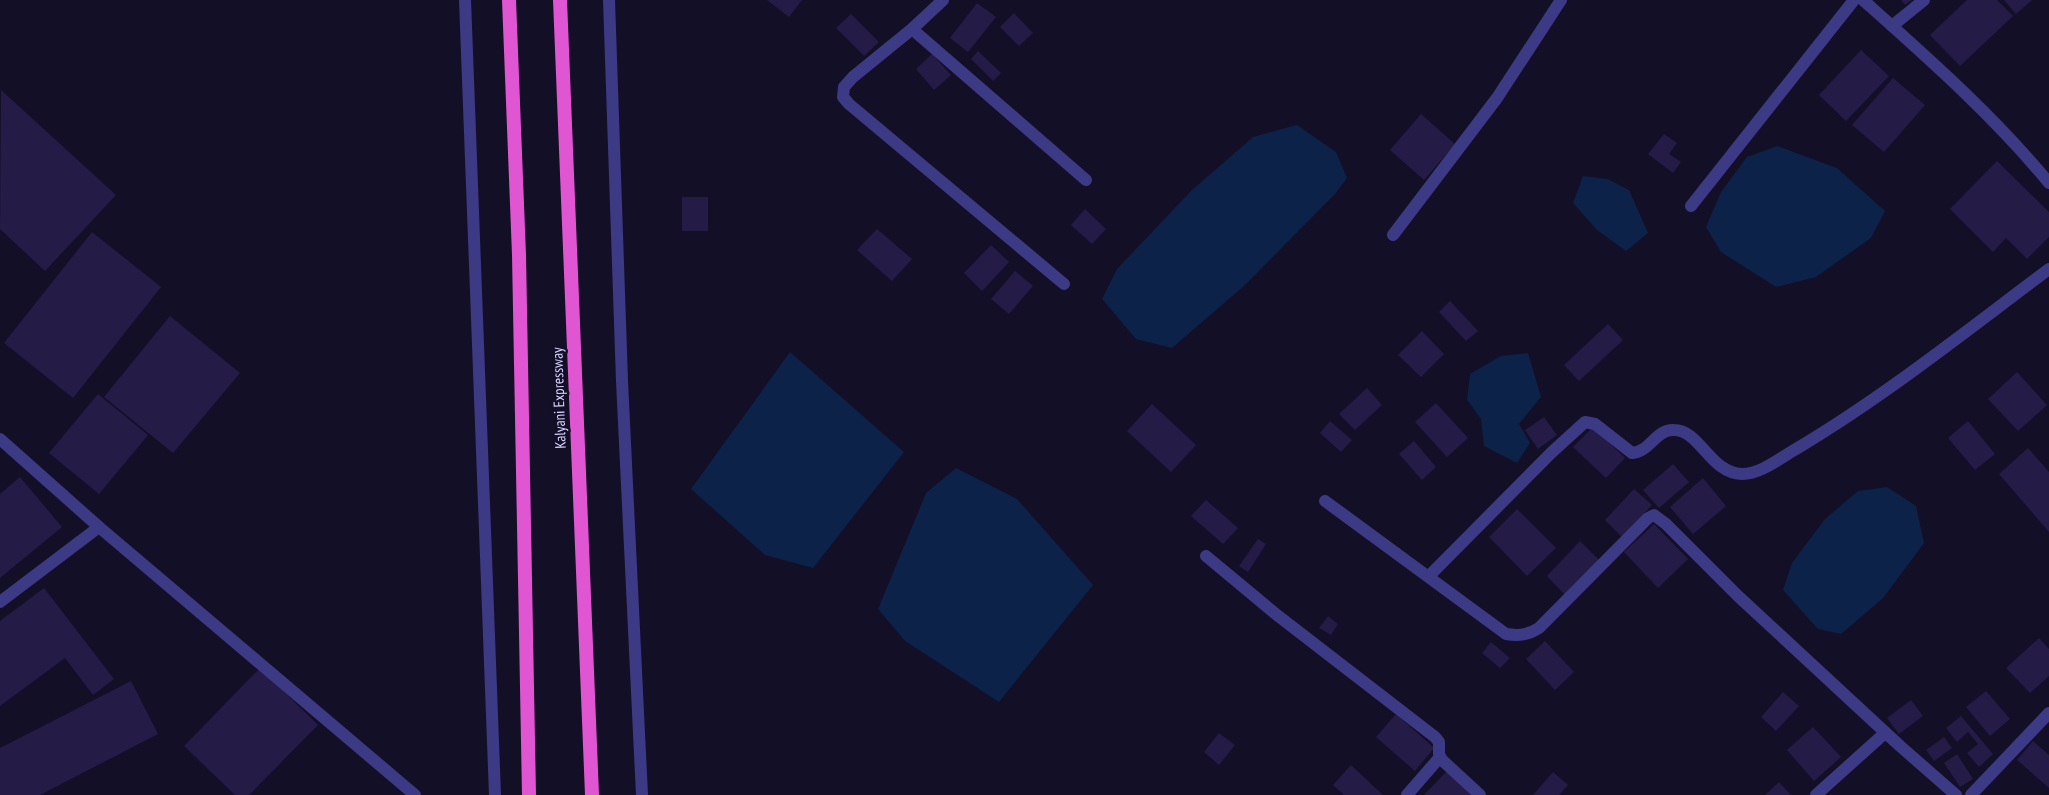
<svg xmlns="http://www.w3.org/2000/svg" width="2049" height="795" font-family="'PT Sans Narrow',sans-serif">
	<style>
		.water { fill: #0c2248 }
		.building { fill: #241b47 }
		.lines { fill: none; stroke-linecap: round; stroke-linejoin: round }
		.minor { stroke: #3d3a85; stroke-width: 12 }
		.tertiary { stroke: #3d3a85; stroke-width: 12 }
		.trunk { stroke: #e055d1; stroke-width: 14 }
		.labels { text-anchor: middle; stroke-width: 5; stroke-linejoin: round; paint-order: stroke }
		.street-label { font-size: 15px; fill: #d9d4ff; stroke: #130f26 }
	</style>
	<rect width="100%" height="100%" fill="#130f26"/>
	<g class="water">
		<path d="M1297 125 1336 152 1347 178 1336 193 1245 285 1172 348 1136 339 1102 299 1117 269 1191 191 1253 137Z"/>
		<path d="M1777 146 1837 168 1885 211 1871 238 1816 277 1776 287 1721 252 1706 227 1721 192 1747 157Z"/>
		<path d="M1583 176 1608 179 1629 190 1648 233 1626 251 1597 230 1573 203Z"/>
		<path d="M790 352 904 452 813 568 765 555 691 489Z"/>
		<path d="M1528 353 1541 397 1519 424 1530 443 1517 463 1484 446 1481 419 1467 400 1470 374 1501 356Z"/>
		<path d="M956 468 1017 499 1093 585 999 702 905 641 878 609 926 493Z"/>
		<path d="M1887 487 1916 506 1924 543 1883 598 1841 634 1818 629 1783 590 1792 563 1825 519 1858 491Z"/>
	</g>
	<g class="building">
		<path d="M767 0H802L789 17Z"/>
		<path d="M1901 0H1912L1905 5Z"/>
		<path d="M1967 0H1997L2013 16 1960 66 1930 35Z"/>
		<path d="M2004 0H2032L2016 14Z"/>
		<path d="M977 3 996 17 968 52 950 38Z"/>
		<path d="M1014 13 1033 33 1019 46 1000 27Z"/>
		<path d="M851 14 879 42 864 56 836 28Z"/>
		<path d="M1861 50 1889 76 1846 121 1819 95Z"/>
		<path d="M978 51 1001 73 993 81 971 59Z"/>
		<path d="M932 54 951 75 934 90 916 69Z"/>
		<path d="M1893 78 1925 105 1884 152 1852 125Z"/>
		<path d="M1 90 116 195 45 271 0 229Z"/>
		<path d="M1421 114 1455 144 1424 180 1390 150Z"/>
		<path d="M1664 134 1677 143 1669 154 1681 162 1673 173 1648 154Z"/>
		<path d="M1997 161 2049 212V237L2027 259 2006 238 1993 252 1950 209Z"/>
		<rect x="682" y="197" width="26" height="34"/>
		<path d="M1085 209 1106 229 1092 244 1071 225Z"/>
		<path d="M877 229 912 259 892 281 857 250Z"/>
		<path d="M92 232 161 287 73 398 4 343Z"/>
		<path d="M991 245 1009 262 982 291 964 273Z"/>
		<path d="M1015 271 1033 286 1009 314 991 299Z"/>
		<path d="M1450 301 1478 331 1466 341 1439 312Z"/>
		<path d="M170 316 240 373 173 453 104 397Z"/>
		<path d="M1608 324 1623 340 1579 381 1564 365Z"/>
		<path d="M1422 331 1444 354 1421 377 1398 355Z"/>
		<path d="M2017 372 2047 405 2018 431 1988 399Z"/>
		<path d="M1367 388 1382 405 1355 430 1339 414Z"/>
		<path d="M98 394 148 435 99 494 49 453Z"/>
		<path d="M1436 403 1468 438 1447 457 1415 422Z"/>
		<path d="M1152 404 1196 445 1171 472 1127 431Z"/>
		<path d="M1544 417 1557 435 1538 449 1525 430Z"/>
		<path d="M1330 421 1352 440 1341 452 1320 433Z"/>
		<path d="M1968 421 1995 454 1975 470 1948 438Z"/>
		<path d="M1593 427 1625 458 1606 478 1573 447Z"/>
		<path d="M1414 441 1436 467 1422 480 1399 454Z"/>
		<path d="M2028 448 2049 472V532L1999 474Z"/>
		<path d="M1673 464 1689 482 1659 508 1643 490Z"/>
		<path d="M20 477 62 527 0 578V494Z"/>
		<path d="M1703 478 1726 506 1693 534 1670 507Z"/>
		<path d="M1634 489 1652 505 1622 537 1605 520Z"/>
		<path d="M1206 500 1238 528 1223 544 1191 516Z"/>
		<path d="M1517 509 1556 548 1527 576 1489 537Z"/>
		<path d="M1654 524 1688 559 1658 588 1624 552Z"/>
		<path d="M1258 539 1266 544 1248 572 1239 566Z"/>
		<path d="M1580 541 1599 560 1565 595 1547 576Z"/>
		<path d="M44 588 114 679 93 695 65 658 0 706V621Z"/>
		<path d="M1328 616 1338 624 1331 635 1319 628Z"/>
		<path d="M2039 638 2049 649V676L2030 693 2006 668Z"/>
		<path d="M1545 641 1574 672 1555 690 1526 659Z"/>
		<path d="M1491 642 1510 658 1500 668 1482 653Z"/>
		<path d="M260 668 318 725 249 795H235L184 746Z"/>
		<path d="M131 681 158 734 40 795H0V748Z"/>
		<path d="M1986 691 2010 719 1990 736 1966 707Z"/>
		<path d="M1783 692 1799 706 1776 731 1761 717Z"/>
		<path d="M1911 700 1923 716 1899 734 1887 718Z"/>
		<path d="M1396 714 1434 748 1415 771 1376 737Z"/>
		<path d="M1961 716 1993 754 1979 767 1967 753 1978 744 1968 732 1957 742 1946 728Z"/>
		<path d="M1813 727 1841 757 1814 781 1787 750Z"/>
		<path d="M1219 733 1235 745 1219 765 1204 752Z"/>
		<path d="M1944 737 1952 748 1934 761 1926 750Z"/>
		<path d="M2033 741 2049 755V788L2017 760Z"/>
		<path d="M1957 754 1973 779 1960 787 1944 763Z"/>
		<path d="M1351 765 1383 795H1344L1333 785Z"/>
		<path d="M1447 771 1471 795H1424Z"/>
		<path d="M1553 772 1568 785 1559 795H1533Z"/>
		<path d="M1779 782 1791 795H1765Z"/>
	</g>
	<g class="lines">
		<g class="minor">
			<path d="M943 0 912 29 853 77 844 87 843 97 849 104 1064 284"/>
			<path d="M1892 26 1924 0"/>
			<path d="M912 29 1086 180"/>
			<path d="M1691 206 1854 0"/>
			<path d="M1393 235 1497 98 1561 0"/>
			<path d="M0 439 99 527 415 795"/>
			<path d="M1325 501 1506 634C1519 636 1528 635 1539 628L1648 518 1654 515 1666 524 1738 596 1900 746 1956 795"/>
			<path d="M1206 556 1277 615 1435 737 1439 742V754L1442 760 1480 795"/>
			<path d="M1429 576 1551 453 1585 422 1595 424 1632 453C1650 452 1656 429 1674 430 1700 430 1710 473 1742 474 1761 474 1780 458 1796 449 1885 396 1966 331 2049 269"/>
			<path d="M0 602 99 527"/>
			<path d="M1407 795 1440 757"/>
			<path d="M1816 795 1885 733"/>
			<path d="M1971 795 2049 713"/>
		</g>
		<g class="tertiary">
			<path d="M465 0 495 795"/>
			<path d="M609 0 622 381 642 795"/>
			<path d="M1863 0C1928 58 1994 116 2049 183"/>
		</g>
		<g class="trunk">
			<path d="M509 0 519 255 529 795"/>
			<path d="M560 0 592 795"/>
		</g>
	</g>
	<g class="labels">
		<g class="street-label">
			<text transform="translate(559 398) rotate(-92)" y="5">Kalyani Expressway</text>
		</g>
	</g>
</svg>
